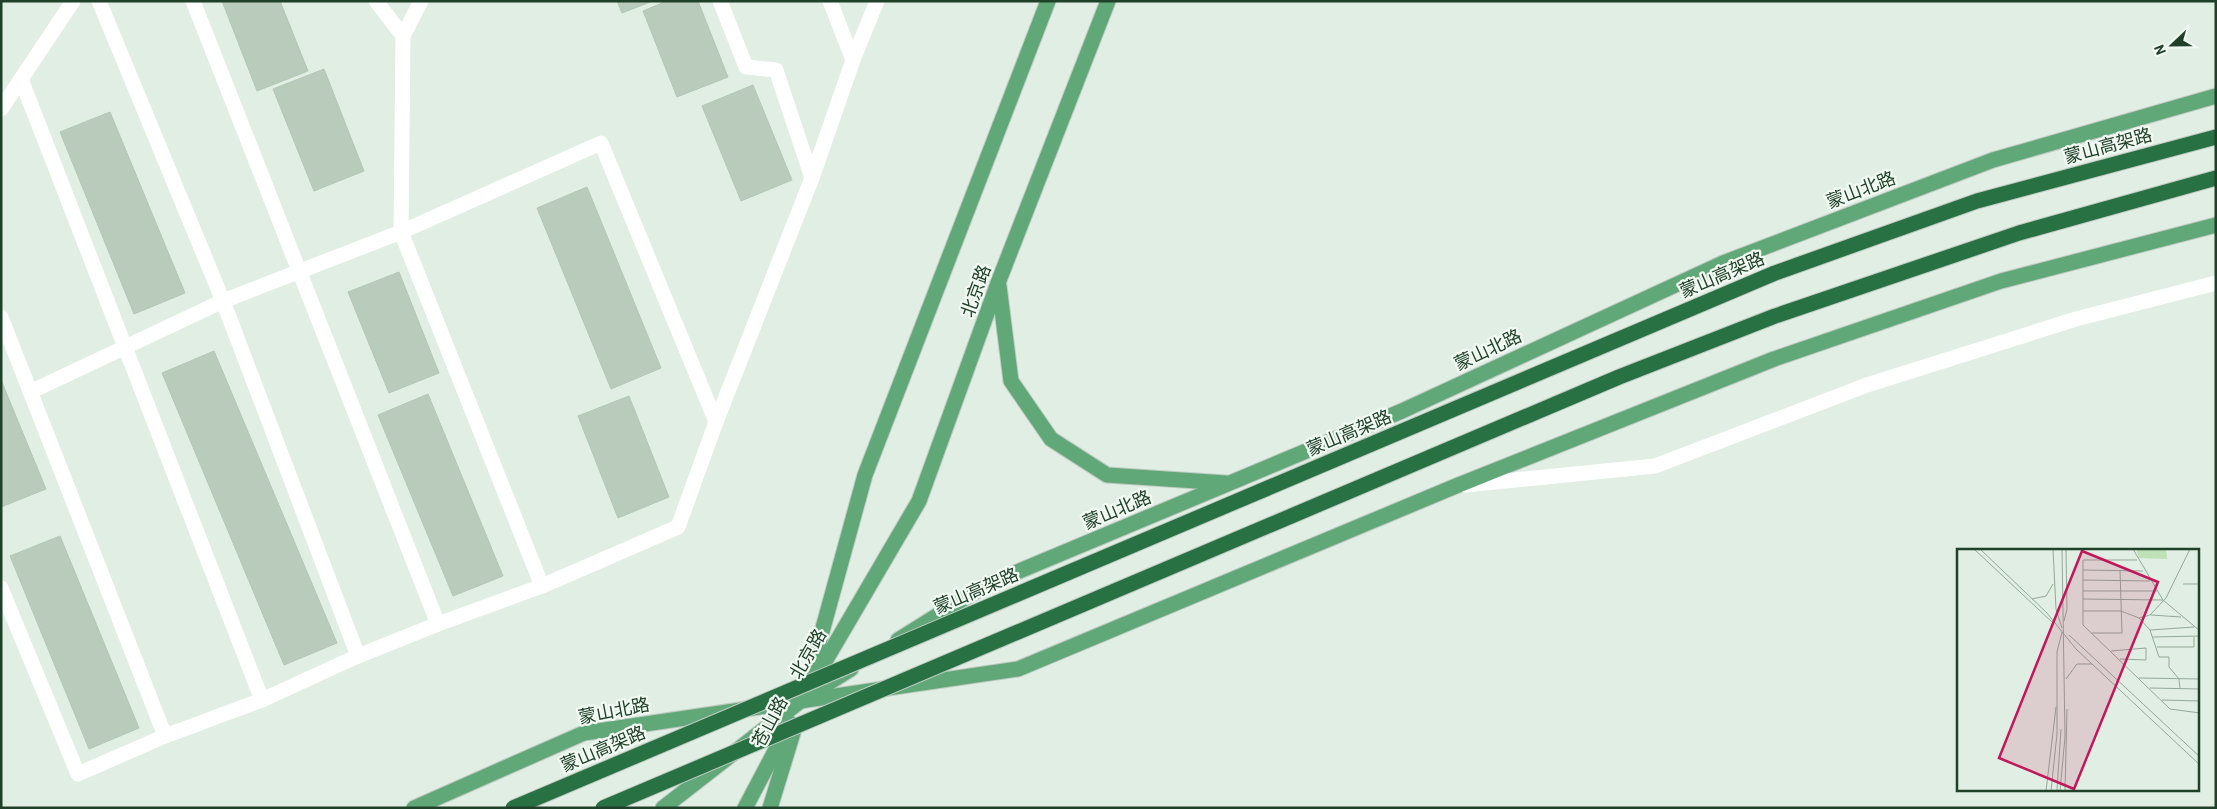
<svg xmlns="http://www.w3.org/2000/svg" width="2217" height="809" font-family="Barlow,'Noto Sans SC',sans-serif">
	<style>
		.building { fill: #b9ccbc; stroke: #b3c8b6 }
		.lines { fill: none; stroke-linecap: round; stroke-linejoin: round }
		.major-casing { stroke: #c0cac3; stroke-width: 17 }
		.minor { stroke: #fff; stroke-width: 15 }
		.major { stroke: #60a877; stroke-width: 15 }
		.highway-bridge-casing { stroke: #c0cac3; stroke-width: 17; stroke-linecap: butt }
		.highway-bridge { stroke: #277142; stroke-width: 15 }
		.labels { text-anchor: middle; stroke-width: 4.5; stroke-linejoin: round; paint-order: stroke }
		.street-label { font-size: 18px; fill: #1f4129; stroke: #f2f9f3 }
		.inset-road { fill: none; stroke: #93a999; stroke-width: 1 }
		.view { fill: #c2185b; fill-opacity: 0.15; stroke: #c2185b; stroke-width: 2.5 }
		.inset-edge { fill: none; stroke: #1f4129; stroke-width: 2.5 }
	</style>
	<rect width="100%" height="100%" fill="#e1eee3"/>
	<g class="building">
		<path d="M222 1H280L308 71 257 91Z"/>
		<path d="M617 1H653L622 13Z"/>
		<path d="M667 1H698L728 77 677 97 643 11Z"/>
		<path d="M324 69 364 171 314 191 273 89Z"/>
		<path d="M753 85 792 180 741 201 702 106Z"/>
		<path d="M110 112 185 293 134 314 60 132Z"/>
		<path d="M587 187 661 368 611 389 537 208Z"/>
		<path d="M399 272 439 373 389 393 348 292Z"/>
		<path d="M214 351 337 643 284 665 162 373Z"/>
		<path d="M1 380 46 489 1 507Z"/>
		<path d="M428 394 503 576 453 596 378 415Z"/>
		<path d="M629 396 669 497 618 518 578 416Z"/>
		<path d="M60 536 139 728 89 749 10 556Z"/>
	</g>
	<g class="lines">
		<defs>
			<g id="major">
				<path d="M999 286 1011 381 1051 439 1107 475 1226 483"/>
				<path d="M898 640 986 585 1402 411 1723 263 1993 160 2216 96"/>
				<path d="M809 679 865 475 1048 1"/>
				<path d="M810 687 919 501 998 283 1108 1"/>
				<path d="M414 808 584 733 1018 669 1456 486 1774 359 2001 281 2216 225"/>
				<path d="M663 808 803 699 851 669"/>
				<path d="M745 808 790 723"/>
				<path d="M770 808 793 733"/>
			</g>
		</defs>
		<use href="#major" class="major-casing"/>
		<g class="minor">
			<path d="M99 1 223 301 358 656"/>
			<path d="M193 1 438 624"/>
			<path d="M376 1 403 36"/>
			<path d="M421 1 403 36 401 232 542 586"/>
			<path d="M720 1 746 67 776 70 812 178"/>
			<path d="M830 1 853 60"/>
			<path d="M21 79 262 700"/>
			<path d="M1 109 73 1"/>
			<path d="M1 317 165 736"/>
			<path d="M30 392 223 301 401 232 601 143 716 422"/>
			<path d="M1465 485 1655 466 1867 385 2076 319 2216 283"/>
			<path d="M1 588 78 774 165 736 262 700 358 656 438 624 542 586 678 527 716 422 812 178 853 60 877 1"/>
		</g>
		<use href="#major" class="major"/>
		<defs>
			<g id="highway-bridge">
				<path d="M513 808 1775 273 1977 201 2216 137"/>
				<path d="M603 808 1619 377 1775 316 2019 233 2216 178"/>
			</g>
		</defs>
		<use href="#highway-bridge" class="highway-bridge-casing"/>
		<use href="#highway-bridge" class="highway-bridge"/>
	</g>
	<g class="labels">
		<g class="street-label">
			<text transform="translate(2108 146) rotate(-15)" y="6">蒙山高架路</text>
			<text transform="translate(1861 190) rotate(-21)" y="6">蒙山北路</text>
			<text transform="translate(1722 275) rotate(-23)" y="6">蒙山高架路</text>
			<text transform="translate(976 291) rotate(-70)" y="6">北京路</text>
			<text transform="translate(1488 350) rotate(-25)" y="6">蒙山北路</text>
			<text transform="translate(1349 433) rotate(-23)" y="6">蒙山高架路</text>
			<text transform="translate(1117 510) rotate(-23)" y="6">蒙山北路</text>
			<text transform="translate(976 591) rotate(-23)" y="6">蒙山高架路</text>
			<text transform="translate(808 654) rotate(-60)" y="6">北京路</text>
			<text transform="translate(614 711) rotate(-11)" y="6">蒙山北路</text>
			<text transform="translate(770 722) rotate(-62)" y="6">苍山路</text>
			<text transform="translate(603 749) rotate(-23)" y="6">蒙山高架路</text>
		</g>
	</g>
	<g transform="translate(1957 549)">
		<rect width="242" height="242" fill="#e1eee3"/>
		<path d="M179 0H209L210 10 182 9Z" fill="#bee1b7"/>
		<path class="inset-road" d="M17 0 95 73M23 0 90 64 119 100 243 216M96 0 99 60 105 79M176 0 206 51 243 82M180 11H126V76L213 160 243 164M126 21 186 22M126 31 193 32M226 35H243M126 42H200M75 50 89 47 96 35M126 50 206 51M126 62H164L182 69 193 81 202 108H212V118L222 130 223 140M194 66 224 68M182 69 193 66 209 49 233 0M107 72 110 60 109 0M193 81 237 78M135 84H165L163 21M112 86 243 208M196 88 243 87M200 98H237V88M154 102 189 99V111L163 110M182 129 243 130M109 130 120 115H135M193 139 243 140M205 151 243 152M100 241 104 180M89 242 99 158M94 242 100 185V103L105 83M103 242 108 188 105 0M108 242 110 160"/>
		<path class="view" d="M125 2 201 33 117 240 42 209Z"/>
		<rect width="242" height="242" class="inset-edge"/>
	</g>
	<rect width="2217" height="809" fill="none" stroke="#1f4129" stroke-width="5"/>
	<g transform="translate(2172 45) rotate(248)" stroke="#f2f9f3" stroke-width="4" paint-order="stroke">
	<path d="M0-4L9 19L0 12L-9 19Z" fill="#1f4129"/>
	<text y="-8" font-size="14" font-weight="bold" text-anchor="middle" fill="#1f4129">N</text>
	</g>
</svg>
